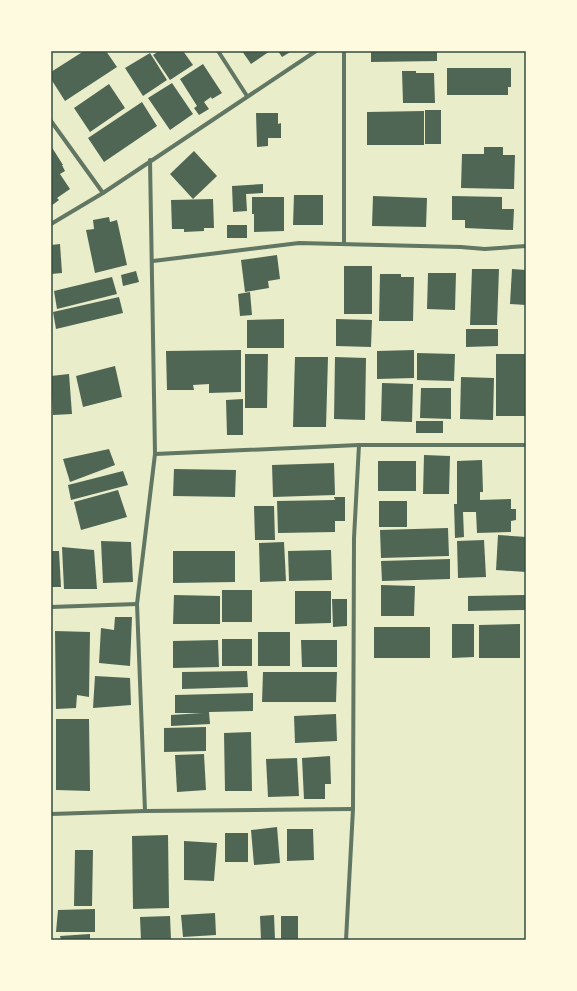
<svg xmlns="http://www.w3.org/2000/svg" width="577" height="991" font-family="'PT Serif',serif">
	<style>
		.building { fill: #4f6655 }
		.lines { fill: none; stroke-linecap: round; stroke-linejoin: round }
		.minor { stroke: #617663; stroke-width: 4 }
		.neatline { fill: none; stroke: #344e41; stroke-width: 1.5 }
	</style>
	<rect width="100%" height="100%" fill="#e9edc9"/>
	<g class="building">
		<path d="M84 51H106L117 67 65 101 51 79V72Z"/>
		<path d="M159 51H183L193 65 170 80 153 55Z"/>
		<path d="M242 51H270L251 64Z"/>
		<path d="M278 51H292L282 57Z"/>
		<path d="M371 51H437V61L371 62Z"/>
		<path d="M150 53 167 80 143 96 125 68Z"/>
		<path d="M203 64 222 93 212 99 211 97 204 102 209 109 199 115 194 108 197 106 180 79Z"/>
		<path d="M447 68H511V87H508V95H447Z"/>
		<path d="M402 71H416V73H434L435 103H403Z"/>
		<path d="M172 83 193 114 170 130 148 98Z"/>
		<path d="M109 84 125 108 90 132 74 108Z"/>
		<path d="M142 102 157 126 104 162 88 138Z"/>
		<rect x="425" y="110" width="16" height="34"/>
		<path d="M424 111V145H367V112Z"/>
		<path d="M256 113H278V124L281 123V138H268V146L257 147Z"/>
		<path d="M51 146 63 165H62L65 171 60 174 70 189 57 198 59 200 51 206Z"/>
		<path d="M484 147H503V155H515L514 189 461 188 462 154H484Z"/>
		<path d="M194 151 217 176 193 199 170 174Z"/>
		<path d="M263 184V193L246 194 247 211 233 212 232 186Z"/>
		<path d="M294 195H323V225H293Z"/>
		<path d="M373 196 427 198 426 227 372 226Z"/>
		<path d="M452 196 502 197V209H514L513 230 465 228V220H452Z"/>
		<path d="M252 197H284V231L254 232V214H252Z"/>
		<path d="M213 199 214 228H204V231L184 232V229H172L171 200Z"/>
		<path d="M109 217 110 222 117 220 127 265 95 273 86 230 94 229 93 220Z"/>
		<rect x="227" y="225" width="20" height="13"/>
		<path d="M60 244 62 273 51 274V245Z"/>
		<path d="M277 255 280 279 268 281 269 288 245 292 241 260Z"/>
		<rect x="344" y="266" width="28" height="48"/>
		<path d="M472 269H499L497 325H470Z"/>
		<path d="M512 269 526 270V305L510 304Z"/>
		<path d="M136 271 139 282 123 286 121 275Z"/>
		<path d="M428 273H456L455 310 427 309Z"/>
		<path d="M380 274H401V277H414L413 321H379Z"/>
		<path d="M112 277 117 294 57 309 54 291Z"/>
		<path d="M250 292 252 315 240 316 238 294Z"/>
		<path d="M119 297 123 313 56 329 53 312Z"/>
		<path d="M284 319V348H247V320Z"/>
		<path d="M336 319 372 320 371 347 336 346Z"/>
		<path d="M466 329H498V346L466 347Z"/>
		<path d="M241 350V392L209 393V384L193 385 194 390H167L166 351Z"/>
		<path d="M414 350V378L377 379V351Z"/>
		<path d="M417 353 455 354 454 381 417 380Z"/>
		<path d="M245 354H268L267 408H245Z"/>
		<rect x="496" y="354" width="30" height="62"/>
		<path d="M295 357H328L326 427H293Z"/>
		<path d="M335 357 366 358 365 420 334 419Z"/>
		<path d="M115 366 122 397 83 407 76 376Z"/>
		<path d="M69 374 72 414 53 415 51 376Z"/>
		<path d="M461 377 494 378 493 420 460 419Z"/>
		<path d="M382 383 413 384 412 422 381 421Z"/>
		<path d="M421 388H451V419L420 418Z"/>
		<path d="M243 399V435H227L226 400Z"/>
		<rect x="416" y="421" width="27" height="12"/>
		<path d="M109 449 115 465 70 482 63 459Z"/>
		<path d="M424 455 450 456 449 494H423Z"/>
		<path d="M482 460 483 492H480V500L511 499V509H516V520L511 521V532L477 533 476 512H463L464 537 455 538 454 504H457V461Z"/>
		<rect x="378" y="461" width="38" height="30"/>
		<path d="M334 463 335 495 273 497 272 465Z"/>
		<path d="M174 469 236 470 235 497 173 496Z"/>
		<path d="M123 471 128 485 71 500 68 485Z"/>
		<path d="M118 490 127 517 81 530 74 502Z"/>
		<path d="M334 497H345V521H335V532L278 533 277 501 335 500Z"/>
		<rect x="379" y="501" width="28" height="26"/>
		<path d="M254 506H274L275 540H255Z"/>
		<path d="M448 528 449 556 381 558 380 530Z"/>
		<path d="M498 535 526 537V572L496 570Z"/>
		<path d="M484 540 486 577 458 578 457 541Z"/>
		<path d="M101 541 131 542 133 582 103 583Z"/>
		<path d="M284 542 286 581 260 582 259 543Z"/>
		<path d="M62 547 94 550 97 589H64Z"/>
		<path d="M331 550 332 580 289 581 288 551Z"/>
		<path d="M51 551H59L61 587H51Z"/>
		<path d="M173 551H235V582L173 583Z"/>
		<path d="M450 559V579L382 581 381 561Z"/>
		<path d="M381 585 415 586 414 616H381Z"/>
		<rect x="222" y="590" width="30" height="32"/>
		<path d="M295 591H331V623L295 624Z"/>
		<path d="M174 595 220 596V624H173Z"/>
		<path d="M525 595V610L468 611V596Z"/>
		<path d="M332 599H347V626L333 627Z"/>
		<path d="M115 617H132L130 666 99 663 101 628 114 630Z"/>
		<path d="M452 624H474V657L452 658Z"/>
		<path d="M520 624V658H479V625Z"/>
		<rect x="374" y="627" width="56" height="31"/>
		<path d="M55 631 90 632 89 697 77 695 76 708 56 709Z"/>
		<rect x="258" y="632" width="32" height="34"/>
		<rect x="222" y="639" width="30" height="27"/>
		<path d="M218 640 219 667 173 668V641Z"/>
		<path d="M301 640H337V667H302Z"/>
		<path d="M247 671 248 687 182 689V672Z"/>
		<path d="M263 672H337L336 702H262Z"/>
		<path d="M95 676 130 678 131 705 93 708Z"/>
		<path d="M253 693V711L209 712 210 724 171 726V715L202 713H175V695Z"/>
		<path d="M336 714 337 741 295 743 294 716Z"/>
		<path d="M56 719H89L90 791 56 790Z"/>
		<path d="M206 727V751L164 752V728Z"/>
		<path d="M251 732 252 791H225L224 733Z"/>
		<path d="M204 754 206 790 177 792 175 755Z"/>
		<path d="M330 756 331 784H325V799H304L302 758Z"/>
		<path d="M297 758 299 796 268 797 266 759Z"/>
		<path d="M277 827 280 863 254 865 251 830Z"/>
		<path d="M287 829H313L314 860 287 861Z"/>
		<rect x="225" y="833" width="23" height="29"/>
		<path d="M168 835 169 908 133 909 132 836Z"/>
		<path d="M184 841 217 843 214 881 184 880Z"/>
		<path d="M75 850H93L92 906H74Z"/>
		<path d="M95 909V932H56L58 910Z"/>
		<path d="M215 913 216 935 183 937 181 915Z"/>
		<path d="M274 915 275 940H261L260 916Z"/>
		<path d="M170 916 171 940H141L140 917Z"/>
		<rect x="281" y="916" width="17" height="24"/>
		<path d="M90 934V940H61L60 936Z"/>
	</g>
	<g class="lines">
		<g class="minor">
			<path d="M218 51 247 96"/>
			<path d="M51 121 103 193"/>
			<path d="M51 224 103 193 316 51"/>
			<path d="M344 244V51"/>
			<path d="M153 261 299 243 461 247 485 249 526 246"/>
			<path d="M155 454 359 445H526"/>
			<path d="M51 607 137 604"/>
			<path d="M145 811 137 604 155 454 150 160"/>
			<path d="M51 814 145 811 353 809"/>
			<path d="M346 940 353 809 354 538 359 445"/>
		</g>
	</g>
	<rect width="577" height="991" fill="none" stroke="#fefae0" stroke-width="104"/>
	<rect x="52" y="52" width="473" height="887" class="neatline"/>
</svg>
